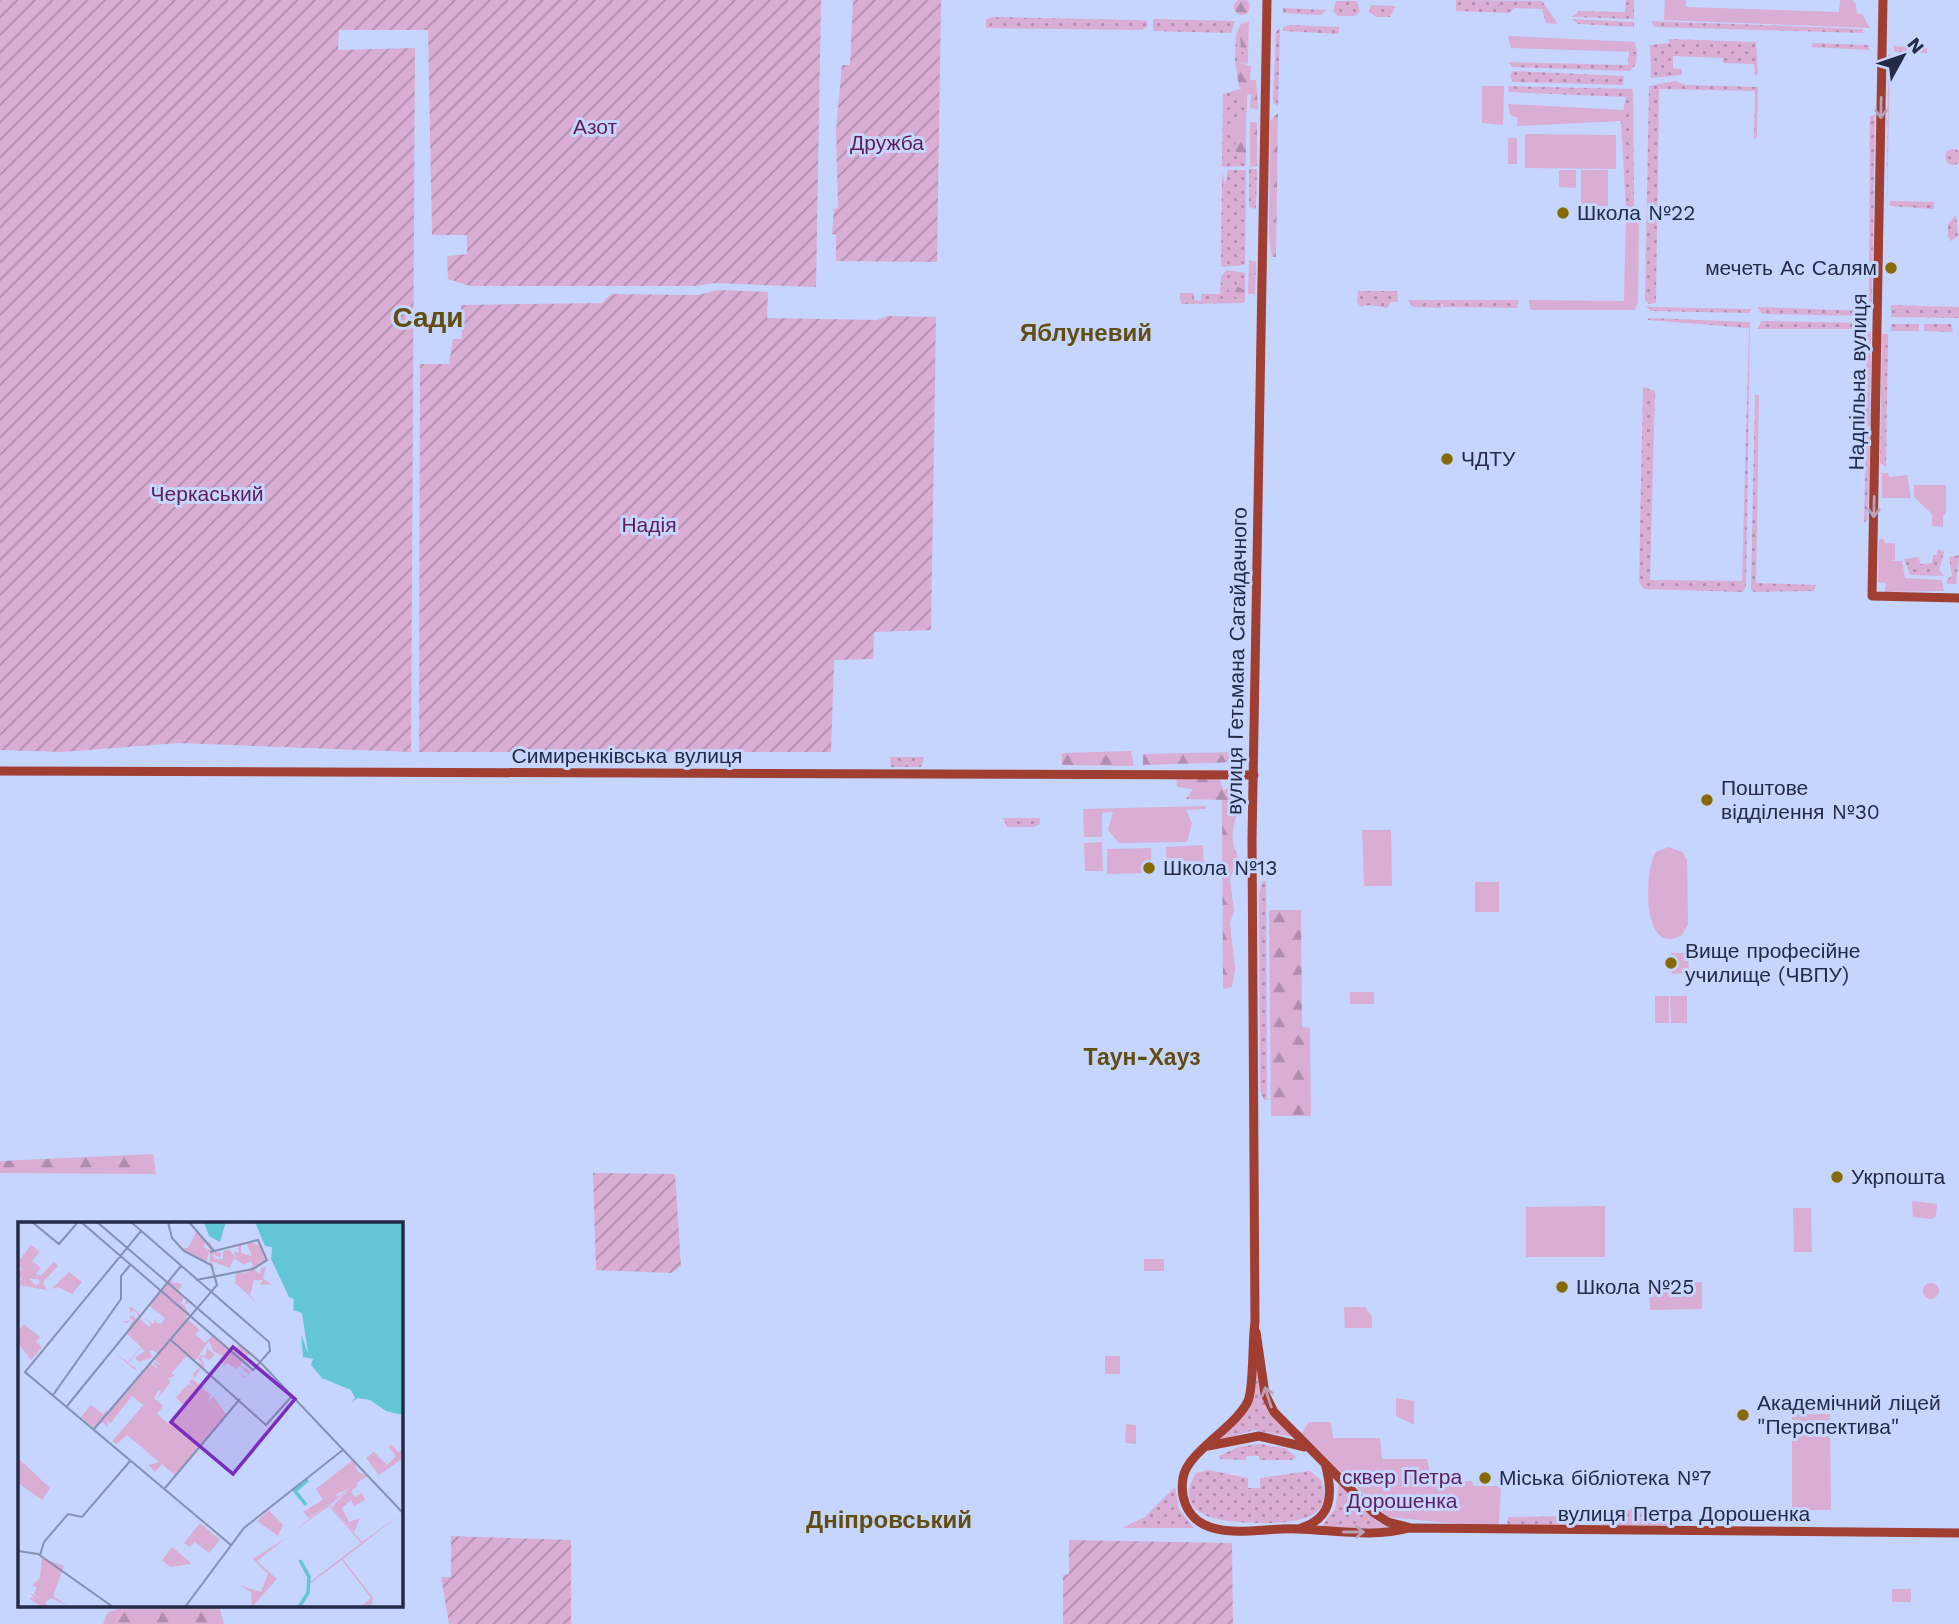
<svg xmlns="http://www.w3.org/2000/svg" width="1959" height="1624" font-family="'Work Sans',sans-serif">
	<style>
		.grass { fill: url(#grass-dots) }
		.forest { fill: url(#forest-firs) }
		.park { fill: #d9add4 }
		.garden { fill: url(#garden-furrows) }
		.lines { fill: none; stroke-linecap: round; stroke-linejoin: round }
		.major { stroke: #9f3e31; stroke-width: 9 }
		.oneway { stroke: #b8a0b6 }
		.poi-dot { fill: #866a06; stroke: #c6d5fe; stroke-width: 2.5 }
		.labels { text-anchor: middle; stroke-width: 6; stroke-linejoin: round; paint-order: stroke }
		.park-label { font-size: 21px; fill: #5f1d5c; stroke: #c6d5fe }
		.poi-label { font-size: 21px; fill: #232b46; stroke: #c6d5fe; text-anchor: start }
		.street-label { font-size: 21px; fill: #232b46; stroke: #c6d5fe }
		.neighbourhood-label { font-size: 23px; font-weight: bold; fill: #614d10; stroke: #c6d5fe }
		.quarter-label { font-size: 24px; font-weight: bold; fill: #614d10; stroke: #c6d5fe }
		.district-label { font-size: 28px; font-weight: bold; fill: #614d10; stroke: #c6d5fe }
		.inset-river { fill: none; stroke: #63c6d7; stroke-width: 3.5 }
		.inset-road { fill: none; stroke: #8591b4; stroke-width: 2 }
		.view { fill: #7b2cbf; fill-opacity: 0.15; stroke: #7b2cbf; stroke-width: 3.5 }
		.inset-edge { fill: none; stroke: #232b46; stroke-width: 3.5 }
	</style>
	<defs>
		<pattern id="grass-dots" width="8" height="8" patternUnits="userSpaceOnUse" patternTransform="scale(1.75)"><rect width="8" height="8" fill="#d9add4"/><path d="M2 2h.1M6 6h.1" fill="none" stroke="#b08dae" stroke-width="1.8" stroke-linecap="round"/></pattern>
		<pattern id="forest-firs" width="22" height="20" patternUnits="userSpaceOnUse" patternTransform="scale(1.75)"><rect width="22" height="20" fill="#d9add4"/><path d="M5 1l3.5 6h-7zM16 11l3.5 6h-7z" fill="#b08dae"/></pattern>
		<pattern id="garden-furrows" width="10" height="10" patternUnits="userSpaceOnUse" patternTransform="scale(1.75)"><rect width="10" height="10" fill="#d9add4"/><path d="M-1 1l2-2M0 10L10 0M9 11l2-2" fill="none" stroke="#b08dae"/></pattern>
	</defs>
	<rect width="100%" height="100%" fill="#c6d5fe"/>
	<g class="grass">
		<path d="M1456 0 1542 1 1558 24 1546 23 1542 9 1514 8 1510 13 1456 11Z"/>
		<path d="M1626 0H1634V19L1572 17 1579 11 1625 12Z"/>
		<path d="M1336 1H1357L1360 12 1355 16H1338L1333 11Z"/>
		<path d="M1371 5H1373L1396 6 1390 17H1377L1369 12Z"/>
		<path d="M1283 8 1326 10 1321 15 1283 13Z"/>
		<path d="M991 17 1135 20 1147 21V27L1142 30 986 28V20Z"/>
		<path d="M1153 19 1235 21 1231 33 1153 31Z"/>
		<path d="M1572 19 1634 22V27L1578 24Z"/>
		<path d="M1651 21 1863 29V33L1654 27Z"/>
		<path d="M1290 25 1339 27V34L1283 31V27Z"/>
		<path d="M1280 28 1278 106 1273 102 1276 32Z"/>
		<path d="M1236 34 1240 35 1241 51 1248 54V64L1235 61Z"/>
		<path d="M1669 39 1756 42 1758 74 1755 76 1754 64 1723 63V58L1673 56V68L1682 69V75L1651 78 1650 45 1669 43Z"/>
		<path d="M1813 43 1869 45V50L1811 47Z"/>
		<path d="M1894 46 1927 48V53L1894 52Z"/>
		<path d="M1629 52H1637L1636 64 1630 71 1512 67 1508 62 1628 65Z"/>
		<path d="M1890 54 1887 208 1888 55Z"/>
		<path d="M1513 71 1624 76 1623 85 1512 82 1510 75Z"/>
		<path d="M1675 81 1686 85 1758 87 1757 138 1754 139 1755 91 1659 89 1656 303 1649 304 1645 300 1649 86Z"/>
		<path d="M1243 83 1247 85 1246 92H1237L1247 107 1246 121H1241L1242 152 1246 166 1222 167 1223 94 1241 89Z"/>
		<path d="M1508 86 1633 89 1634 206 1626 210 1621 121 1626 97 1509 92Z"/>
		<path d="M1875 115 1872 303H1869L1870 116Z"/>
		<circle cx="1953" cy="157" r="8"/>
		<path d="M1249 169H1257L1256 209 1249 207Z"/>
		<path d="M1228 170H1246L1245 265 1221 267 1222 172 1225 184Z"/>
		<path d="M1890 201 1934 202V209L1890 206Z"/>
		<path d="M1956 215 1958 236 1951 241 1948 237V224Z"/>
		<path d="M1226 270 1245 273V291L1226 279 1222 283 1245 303 1181 304 1180 293H1194V300L1201 301V294H1220L1221 277Z"/>
		<path d="M1358 291H1397L1398 302H1391L1387 308 1369 305 1361 307 1357 302Z"/>
		<path d="M1408 300H1519L1517 308 1443 307 1442 302 1441 308 1413 307Z"/>
		<path d="M1891 305 1959 307V318L1891 317Z"/>
		<path d="M1646 306 1654 307 1752 309 1749 313 1651 311Z"/>
		<path d="M1757 307 1866 311V316L1762 314Z"/>
		<path d="M1650 318 1750 322 1746 586 1743 592 1644 589 1639 582 1643 387 1655 391 1650 580 1742 581 1749 328 1647 320Z"/>
		<path d="M1762 321 1865 323V329H1757Z"/>
		<rect x="1891" y="324" width="28" height="7"/>
		<path d="M1924 324H1951L1953 332 1924 331Z"/>
		<path d="M1867 332H1871L1870 425 1865 428Z"/>
		<path d="M1882 334H1888L1886 467 1880 463Z"/>
		<path d="M1755 395H1759L1756 583 1816 585 1814 591 1754 592 1751 589Z"/>
		<path d="M1866 433 1870 436 1868 519 1864 523Z"/>
		<path d="M1938 549 1944 552 1939 570 1944 576 1910 575 1904 559 1919 557 1920 564 1932 563 1933 555H1937Z"/>
		<path d="M1959 555 1956 584H1947V579L1952 576 1949 557Z"/>
		<path d="M890 757H924L921 767H891Z"/>
		<path d="M1003 818H1040V824L1034 827H1007Z"/>
		<path d="M1262 881 1266 882 1267 1100H1264L1260 1090 1259 893Z"/>
		<path d="M1255 1357C1261 1396 1265 1408 1292 1437L1254 1430 1220 1440 1245 1413Z"/>
		<path d="M1259 1444 1285 1448 1296 1457 1292 1460H1259V1456H1246V1460L1219 1459V1456L1238 1447Z"/>
		<path d="M1208 1470 1248 1478V1488H1260V1478L1310 1471 1321 1480C1337 1523 1287 1523 1259 1523 1231 1523 1168 1520 1196 1473Z"/>
		<path d="M1339 1483 1375 1520 1388 1528H1320L1335 1509Z"/>
		<path d="M1175 1487 1179 1509 1194 1528H1122L1145 1517Z"/>
		<path d="M1637 1505 1672 1525H1602Z"/>
		<path d="M1578 1516 1583 1522 1578 1525 1509 1526 1507 1522 1508 1517Z"/>
	</g>
	<g class="forest">
		<circle cx="1242" cy="7" r="8"/>
		<path d="M1249 21 1248 54 1241 52 1240 35 1236 34 1241 24Z"/>
		<path d="M1235 61 1251 66 1250 80H1256L1258 109 1250 108 1251 94 1247 95V107L1236 92H1245L1247 85 1243 84 1241 90 1239 87Z"/>
		<path d="M1278 113 1276 257H1272L1269 237 1270 121Z"/>
		<path d="M1241 121H1246V164L1242 153 1236 152 1234 126Z"/>
		<path d="M1250 122H1257V166L1250 167Z"/>
		<path d="M1249 260 1256 262 1255 294H1248Z"/>
		<path d="M1226 279 1245 291V302H1240L1222 283Z"/>
		<path d="M1131 751 1134 766 1062 765V753Z"/>
		<path d="M1237 752 1239 762 1143 765V754Z"/>
		<path d="M1176 778 1220 779 1223 790 1230 787C1253 809 1221 822 1238 856L1230 879 1234 911 1230 923 1235 969 1232 987 1223 989 1222 800 1186 799 1193 789 1177 787Z"/>
		<path d="M1269 910H1301L1302 1027 1310 1028 1311 1116H1271Z"/>
		<path d="M153 1154 156 1174 0 1173V1161Z"/>
		<path d="M169 1605 219 1606 224 1624H103L108 1612 121 1608Z"/>
	</g>
	<g class="park">
		<path d="M1665 0H1686V7L1839 12 1840 0H1852L1856 4 1857 14H1862L1870 28 1664 20Z"/>
		<path d="M1508 36 1635 42 1637 52 1511 48Z"/>
		<path d="M1482 86H1504L1503 125 1482 123Z"/>
		<path d="M1508 104 1625 110 1621 121 1517 126 1518 118 1510 115Z"/>
		<path d="M1525 134 1616 135V169L1525 168Z"/>
		<rect x="1508" y="138" width="9" height="26"/>
		<path d="M1559 170H1576V188L1559 187Z"/>
		<rect x="1581" y="170" width="27" height="36"/>
		<path d="M1626 215H1638L1639 218 1638 302 1635 310H1530L1529 300 1624 301Z"/>
		<path d="M1882 473H1888L1889 477 1907 475 1911 498H1882Z"/>
		<path d="M1914 485H1946V514L1943 515V527L1932 526V514L1914 497Z"/>
		<path d="M1879 539H1884L1885 543H1895V560L1890 561H1902L1905 578 1942 580 1944 591 1885 592 1886 583 1878 582Z"/>
		<path d="M1206 806V809L1186 810 1192 823 1187 842 1119 843 1108 830 1113 812 1102 813V837H1084L1083 809Z"/>
		<path d="M1362 830H1391L1392 886H1364Z"/>
		<path d="M1102 842 1103 871H1085L1084 843Z"/>
		<path d="M1203 845 1204 867 1167 869 1166 847Z"/>
		<path d="M1669 847 1682 852 1687 860 1688 924 1682 935C1641 959 1644 869 1656 852Z"/>
		<path d="M1151 848 1152 873 1107 874V849Z"/>
		<rect x="1475" y="882" width="24" height="30"/>
		<path d="M1671 953H1688L1689 973 1672 974Z"/>
		<rect x="1350" y="992" width="24" height="12"/>
		<rect x="1655" y="996" width="14" height="27"/>
		<path d="M1670 996H1687V1023H1671Z"/>
		<path d="M1912 1201 1937 1204 1936 1216 1932 1219 1913 1217Z"/>
		<path d="M1605 1206V1257H1526V1207Z"/>
		<path d="M1793 1208H1811L1812 1252H1794Z"/>
		<rect x="1144" y="1259" width="20" height="12"/>
		<path d="M1649 1282H1702V1309L1650 1310Z"/>
		<circle cx="1931" cy="1291" r="8"/>
		<path d="M1344 1307H1365L1372 1317V1328H1345Z"/>
		<rect x="1105" y="1356" width="15" height="18"/>
		<path d="M1396 1398 1414 1401V1425L1396 1416Z"/>
		<path d="M1792 1414H1830L1831 1510H1792Z"/>
		<path d="M1309 1422H1331L1333 1438H1380L1382 1459H1427L1432 1482 1472 1481 1473 1486H1501L1499 1524 1488 1527 1388 1517 1301 1434Z"/>
		<path d="M1126 1424 1136 1425V1444L1125 1443Z"/>
		<rect x="1892" y="1589" width="19" height="13"/>
	</g>
	<g class="garden">
		<path d="M0 0H821L816 287 714 283 696 286H470L448 279 447 256 467 254V235H432L428 30H339L338 50 415 48 411 752 179 743 62 752 0 750Z"/>
		<path d="M853 0H941L937 262 836 261V235L832 234 834 209 838 208 836 130 842 65H850Z"/>
		<path d="M718 290 768 292 767 318 877 320 887 316 936 317 931 630 874 632 873 659 834 660 831 752H419L420 364H449L453 339H462L461 305 602 303 611 294 698 295Z"/>
		<path d="M593 1173 675 1174 681 1266 671 1273 596 1270Z"/>
		<path d="M451 1536 571 1540V1624H449L441 1577H451Z"/>
		<path d="M1069 1540 1232 1543 1233 1624H1063V1575L1069 1574Z"/>
	</g>
	<g class="lines">
		<g class="major">
			<path d="M1267 0 1252 839 1255 1322C1252 1341 1254 1387 1248 1401 1236 1427 1187 1452 1183 1478 1180 1496 1186 1515 1203 1524 1229 1538 1269 1527 1298 1529 1333 1530 1374 1538 1409 1528L1959 1533"/>
			<path d="M1883 0 1872 596 1959 598"/>
			<path d="M0 771 1254 775"/>
			<path d="M1256 1332 1265 1394 1274 1412 1374 1513 1388 1522 1408 1527"/>
			<path d="M1208 1446 1259 1436 1305 1447"/>
			<path d="M1301 1528C1332 1518 1333 1495 1326 1467"/>
		</g>
	</g>
	<defs><path id="oneway-shaft" d="M-6 0H5M1.5-3L5.5 0L1.5 3" fill="none" stroke-width="1.6" stroke-linecap="round" stroke-linejoin="round" transform="scale(1.75)"/></defs>
	<g class="oneway">
		<use href="#oneway-shaft" transform="translate(1881 108) rotate(91)"/>
		<use href="#oneway-shaft" transform="translate(1874 507) rotate(91)"/>
		<use href="#oneway-shaft" transform="translate(1268 1397) rotate(-108)"/>
		<use href="#oneway-shaft" transform="translate(1354 1532)"/>
	</g>
	<g class="poi-dot">
		<circle cx="1563" cy="213" r="7"/>
		<circle cx="1891" cy="268" r="7"/>
		<circle cx="1447" cy="459" r="7"/>
		<circle cx="1707" cy="800" r="7"/>
		<circle cx="1149" cy="868" r="7"/>
		<circle cx="1671" cy="963" r="7"/>
		<circle cx="1837" cy="1177" r="7"/>
		<circle cx="1562" cy="1287" r="7"/>
		<circle cx="1743" cy="1415" r="7"/>
		<circle cx="1485" cy="1478" r="7"/>
	</g>
	<g class="labels">
		<g class="park-label">
			<text x="595" y="134">Азот</text>
			<text x="887" y="150">Дружба</text>
			<text x="207" y="501">Черкаський</text>
			<text x="649" y="532">Надія</text>
			<text x="1402" y="1484">сквер Петра<tspan x="1402" dy="24">Дорошенка</tspan></text>
		</g>
		<g class="poi-label">
			<text x="1577" y="220">Школа №22</text>
			<text x="1877" y="275" text-anchor="end">мечеть Ас Салям</text>
			<text x="1461" y="466">ЧДТУ</text>
			<text x="1721" y="795">Поштове<tspan x="1721" dy="24">відділення №30</tspan></text>
			<text x="1163" y="875">Школа №13</text>
			<text x="1685" y="958">Вище професійне<tspan x="1685" dy="24">училище (ЧВПУ)</tspan></text>
			<text x="1851" y="1184">Укрпошта</text>
			<text x="1576" y="1294">Школа №25</text>
			<text x="1757" y="1410">Академічний ліцей<tspan x="1757" dy="24">"Перспектива"</tspan></text>
			<text x="1499" y="1485">Міська бібліотека №7</text>
		</g>
		<g class="street-label">
			<text transform="translate(1858 382) rotate(-89)" y="7">Надпільна вулиця</text>
			<text transform="translate(1237 661) rotate(-89)" y="7">вулиця Гетьмана Сагайдачного</text>
			<text x="627" y="763">Симиренківська вулиця</text>
			<text x="1684" y="1521">вулиця Петра Дорошенка</text>
		</g>
		<g class="neighbourhood-label">
			<text x="1142" y="1065">Таун-Хауз</text>
		</g>
		<g class="quarter-label">
			<text x="1086" y="341">Яблуневий</text>
			<text x="889" y="1528">Дніпровський</text>
		</g>
		<g class="district-label">
			<text x="428" y="327">Сади</text>
		</g>
	</g>
	<g transform="translate(18 1222)">
		<rect width="385" height="385" fill="#c6d5fe"/>
		<path d="M13 23 22 30 8 45 15 44 20 57H9L6 52 0 59V49L4 48 0 40ZM51 50 64 60 54 72 40 65 33 67ZM155 54 153 60 164 62 159 72 162 71 172 80 166 83 169 78 166 75 163 81 157 79 166 83 172 93 167 95 182 108 177 112 187 121 195 113 201 118 211 127 207 137 221 123 233 130 239 136 231 132 226 139 234 144 225 140 222 143 233 150 227 156 220 150 228 155 230 152 222 144 218 147 209 141 205 145 207 138 204 141 205 134 195 129 191 119 177 139 185 143 180 136 184 133 187 134 189 126 197 133 191 138 183 134 187 146 183 145 177 156 175 152 183 144 168 134 154 151 157 154 150 156 152 161 138 178 143 170 140 168 125 183 114 174 92 202 88 197 90 204 89 205 84 199 79 203 132 141 141 148 134 139 144 144 136 137 140 132 135 128 131 130 135 135 121 140 117 136 127 129 123 126 110 141 118 146 117 148 98 132 110 140 123 125 108 111 115 98 113 97 110 100 108 101 106 99H112V93L115 96 114 91 118 98 121 94 116 88 112 91V85L115 86 124 94 122 97 131 105 133 102 125 95 135 102 140 93 137 100 143 102 147 96 130 83ZM6 102 22 115 18 120 24 125 13 138 0 121V109ZM316 271 320 275 291 296 285 290Z" fill="#d9add4"/>
		<path d="M14 39 23 46 18 51 22 54 36 40 40 44 25 60 29 68 0 63 6 51 18 64 22 60 15 45H8ZM348 253 312 283 344 320 383 292 325 337 355 376 354 381 360 380 343 385 353 376 324 338 290 363 289 349 281 338 290 348 292 360 343 321 311 284 272 312ZM268 316 239 339 259 357 234 385 233 370 221 363 243 370 250 352 235 337Z" fill="#d9add4"/>
		<path d="M182 301 202 318 191 331 177 320 172 325 166 321ZM154 325 173 341V342L152 345 144 338Z" fill="#d9add4"/>
		<path d="M0 236 32 266 24 278 0 261Z" fill="#d9add4"/>
		<path d="M73 183 85 192 89 189 90 197 76 206 63 195Z" fill="#d9add4"/>
		<path d="M178 11 179 10 188 21 185 25 192 28 188 21 192 20 194 29 204 31 202 35 194 32 197 37H205V29L212 28 218 36 216 29 221 31 220 24 223 21V31L234 34 228 19 243 24 249 38 236 48 242 52 243 46 248 45 245 57 254 62 242 63 245 58H236L232 73 239 81 217 61 218 51 233 50 227 49 235 44 233 39 226 43 216 36 212 46 193 39 197 47 192 43V28L188 40 170 32 163 26H170ZM174 157 193 173 189 181 195 174 208 192 157 253 144 242 137 250 130 243 141 240 109 213 99 222 94 219 143 163 136 176 145 184 139 192 151 202 166 183 158 176 167 165 172 162 184 172 171 160ZM374 223 380 230 385 227V236L361 253 348 236 356 230 369 243 378 234 370 225ZM335 238 340 250 350 254 336 262H341L333 270 337 275 344 271 347 278 336 284 333 278 324 286 331 300 342 296 336 310 314 285 333 265 306 279 298 267ZM251 288 265 303 260 314 239 299ZM24 336 46 344 35 374 51 385 33 376 27 381 29 385H23L11 376H16L12 371 23 377 16 372 19 365 14 364 22 356Z" fill="#d9add4"/>
		<path d="M186 0H208L202 20 191 14ZM237 0H385V193L368 189 352 178 339 176 333 181 337 176 333 168 304 156 293 143 295 137 285 135 283 112 290 131 284 91 275 88 276 77 271 75 253 37 254 25 247 24Z" fill="#63c6d7"/>
		<path class="inset-river" d="M288 283 277 269 290 258M281 385 290 371 291 355 282 338"/>
		<path class="inset-road" d="M14 0 41 22 60 0M63 0 235 148 252 129 251 120 113 0M79 0 242 140 385 291M150 0 154 16 166 29 193 43M171 0 196 29M123 9 7 150 213 323M178 58 235 47 249 38 240 18 192 30M153 118 248 203 274 174M71 157 163 44M35 173 103 77V54L113 42M49 184 71 157M76 207 199 63 193 42M147 266 222 177M0 329 20 332 95 385M22 333 26 320 50 292 64 295 113 238M167 385 226 306 326 227"/>
		<path class="view" d="M215 125 277 177 215 252 153 200Z"/>
		<rect width="385" height="385" class="inset-edge"/>
	</g>
	<g transform="translate(1903 56) rotate(50)" stroke="#c6d5fe" stroke-width="5" paint-order="stroke">
	<path d="M0-5L12 26L0 18L-12 26Z" fill="#232b46"/>
	<text y="-10" font-size="19" font-weight="bold" text-anchor="middle" fill="#232b46">N</text>
	</g>
</svg>
